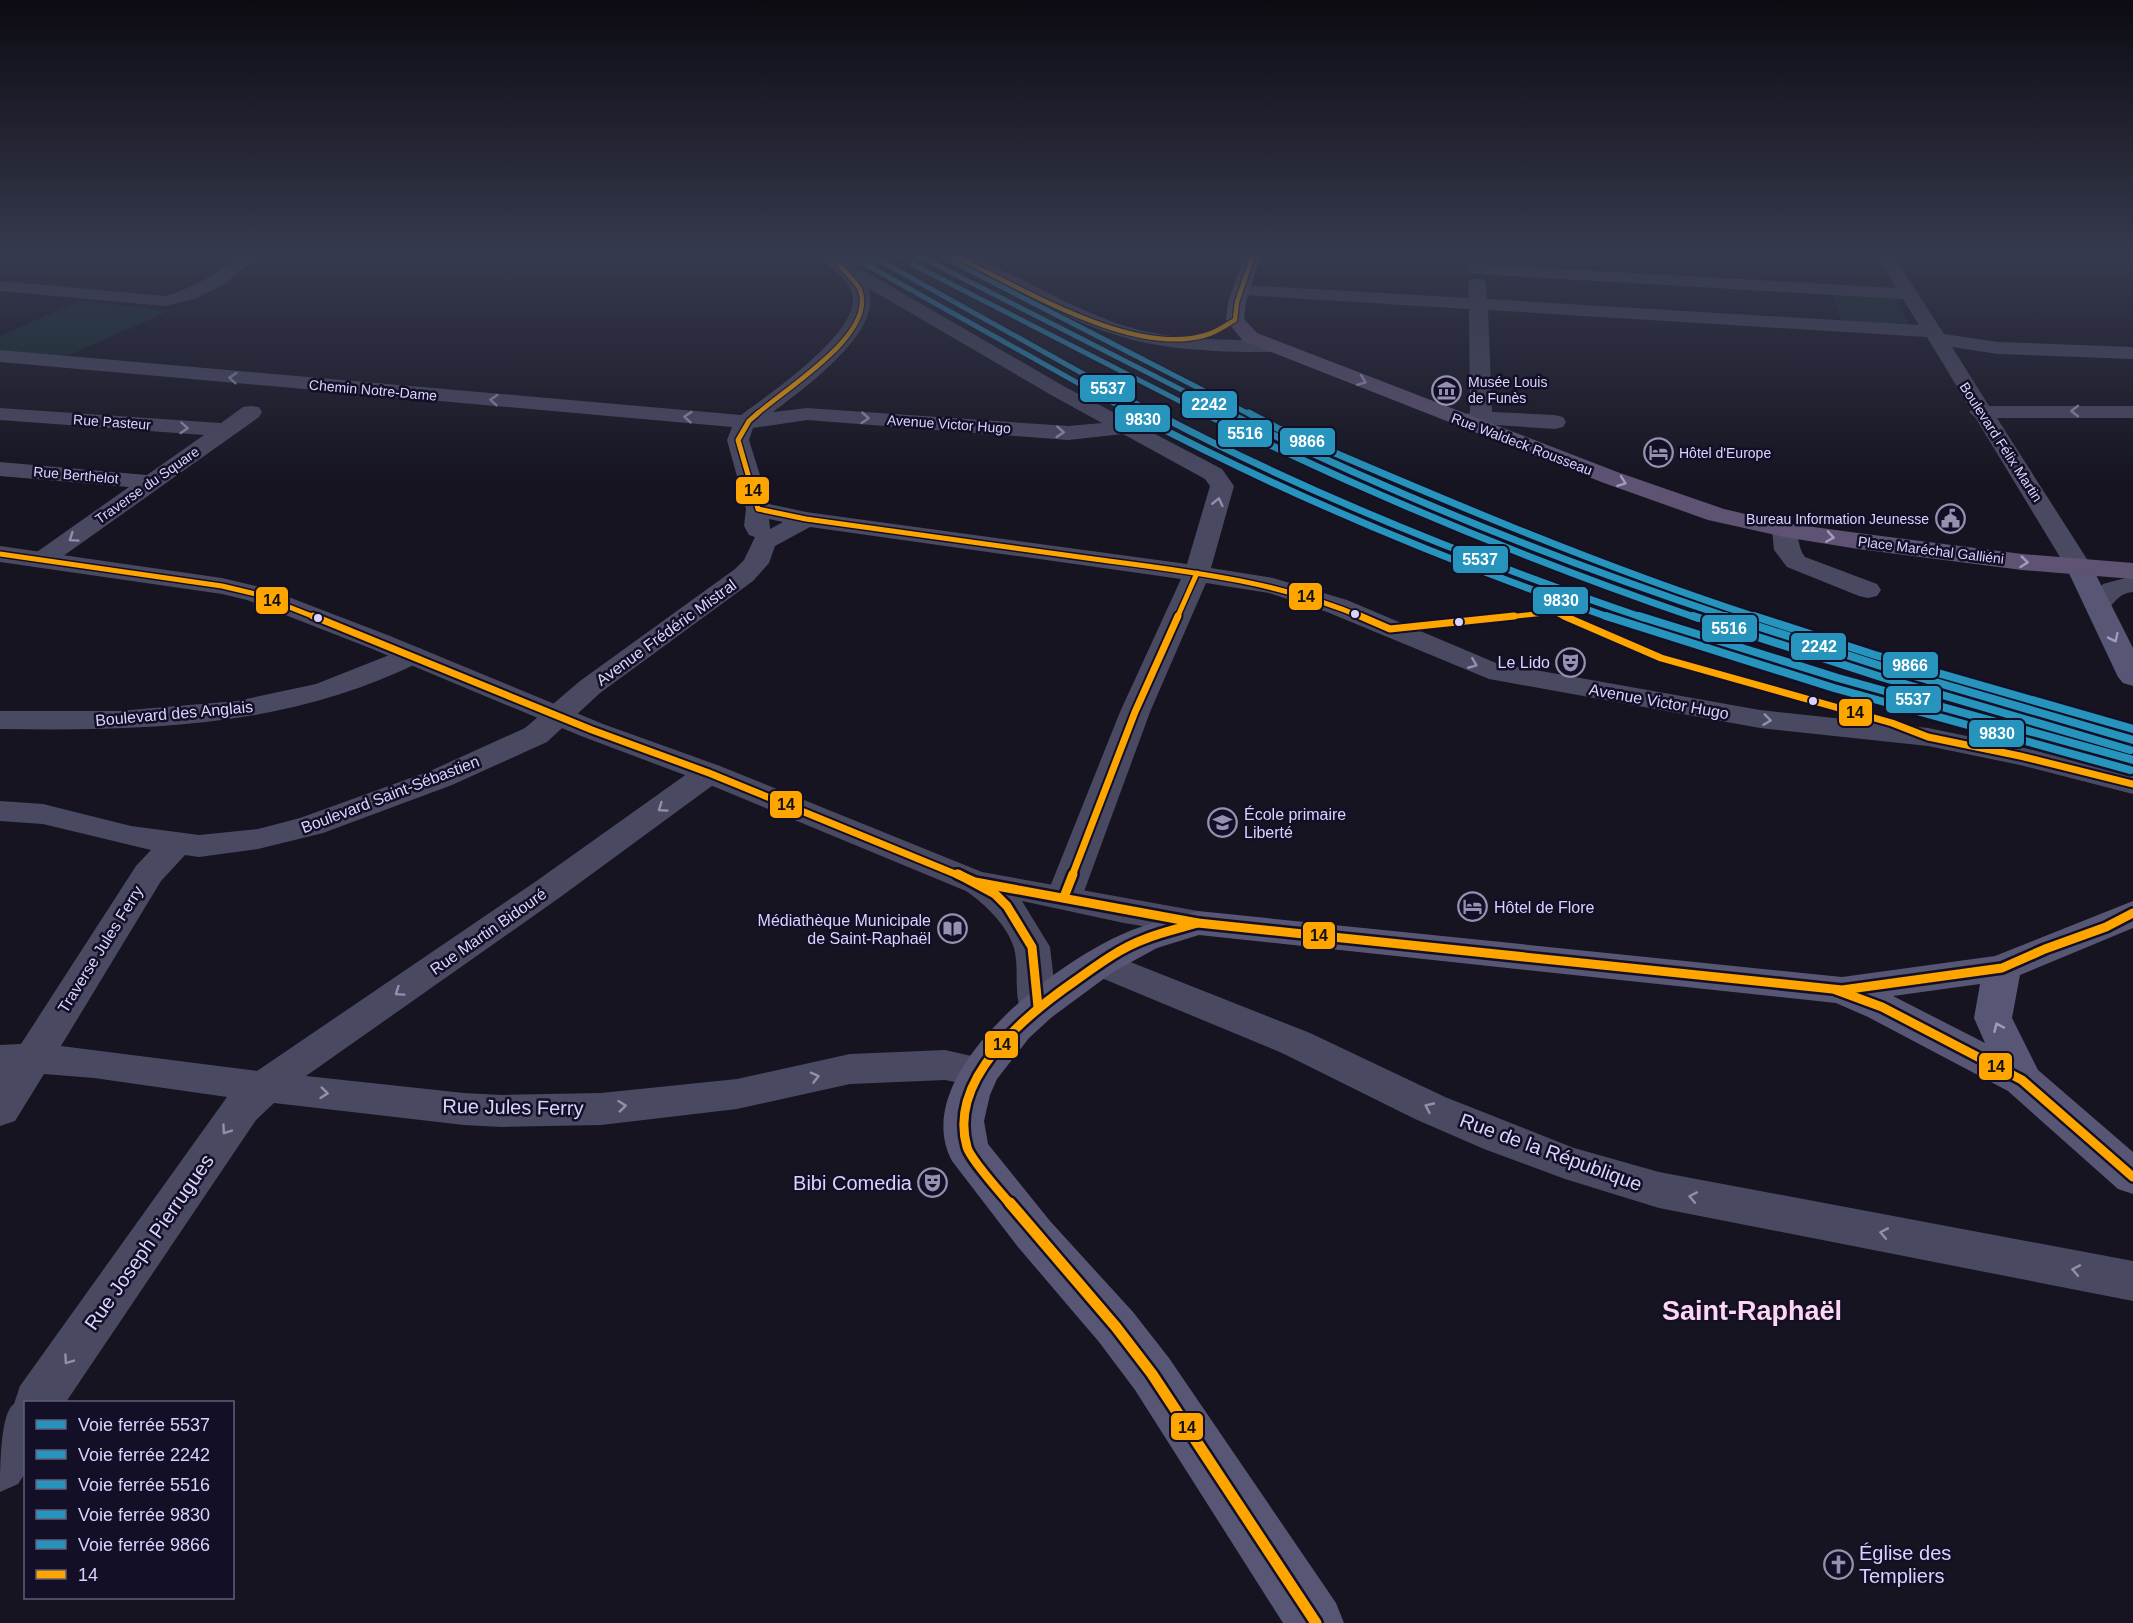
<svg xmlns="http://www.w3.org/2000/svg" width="2133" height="1623" font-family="Helvetica,sans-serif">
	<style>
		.green { fill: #132c2d }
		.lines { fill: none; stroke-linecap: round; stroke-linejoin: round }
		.minor { fill: #4a4962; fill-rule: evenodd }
		.tertiary { fill: #4a4962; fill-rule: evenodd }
		.secondary { fill: #575674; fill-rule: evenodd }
		.primary { fill: #5e5373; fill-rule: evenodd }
		.rail-casing { stroke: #43596b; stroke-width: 7 }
		.rail { stroke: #130f26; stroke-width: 4.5; stroke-dasharray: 13; stroke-linecap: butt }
		.bus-1-far4-casing { stroke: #130f26; stroke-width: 7 }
		.bus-1-far3-casing { stroke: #130f26; stroke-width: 8 }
		.bus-1-far2-casing { stroke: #130f26; stroke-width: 11 }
		.bus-1-far1-casing { stroke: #130f26; stroke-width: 14 }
		.bus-1-casing { stroke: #130f26; stroke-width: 16 }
		.bus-1-far4 { stroke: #ffa500; stroke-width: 4.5 }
		.bus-1-far3 { stroke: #ffa500; stroke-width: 5 }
		.bus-1-far2 { stroke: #ffa500; stroke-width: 7 }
		.bus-1-far1 { stroke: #ffa500; stroke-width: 9 }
		.bus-1 { stroke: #ffa500; stroke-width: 11 }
		.rail-1-far2-casing { stroke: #130f26; stroke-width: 8 }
		.rail-1-far1-casing { stroke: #130f26; stroke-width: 10 }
		.rail-1-casing { stroke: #130f26; stroke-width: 13 }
		.rail-2-far2-casing { stroke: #130f26; stroke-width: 8 }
		.rail-2-far1-casing { stroke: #130f26; stroke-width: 10 }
		.rail-2-casing { stroke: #130f26; stroke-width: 13 }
		.rail-3-far2-casing { stroke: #130f26; stroke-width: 8 }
		.rail-3-far1-casing { stroke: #130f26; stroke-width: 10 }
		.rail-3-casing { stroke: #130f26; stroke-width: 13 }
		.rail-4-far2-casing { stroke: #130f26; stroke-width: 8 }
		.rail-4-far1-casing { stroke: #130f26; stroke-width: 10 }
		.rail-4-casing { stroke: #130f26; stroke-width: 13 }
		.rail-5-far2-casing { stroke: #130f26; stroke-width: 8 }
		.rail-5-far1-casing { stroke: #130f26; stroke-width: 10 }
		.rail-5-casing { stroke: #130f26; stroke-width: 13 }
		.rail-1-far2 { stroke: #2694bd; stroke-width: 5 }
		.rail-1-far1 { stroke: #2694bd; stroke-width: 7 }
		.rail-1 { stroke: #2694bd; stroke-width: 8 }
		.rail-2-far2 { stroke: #2694bd; stroke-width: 5 }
		.rail-2-far1 { stroke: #2694bd; stroke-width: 7 }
		.rail-2 { stroke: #2694bd; stroke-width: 8 }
		.rail-3-far2 { stroke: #2694bd; stroke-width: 5 }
		.rail-3-far1 { stroke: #2694bd; stroke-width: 7 }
		.rail-3 { stroke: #2694bd; stroke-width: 8 }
		.rail-4-far2 { stroke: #2694bd; stroke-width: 5 }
		.rail-4-far1 { stroke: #2694bd; stroke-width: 7 }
		.rail-4 { stroke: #2694bd; stroke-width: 8 }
		.rail-5-far2 { stroke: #2694bd; stroke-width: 5 }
		.rail-5-far1 { stroke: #2694bd; stroke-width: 7 }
		.rail-5 { stroke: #2694bd; stroke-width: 8 }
		.oneway { stroke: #928eb0 }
		.oneway2 { stroke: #a29ac0 }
		.oneway3 { stroke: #9e9bc0 }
		.bus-dot { fill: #d9d4ff; stroke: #130f26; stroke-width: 2 }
		.labels { text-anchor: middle; stroke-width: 5; stroke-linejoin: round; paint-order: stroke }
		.far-poi-label { font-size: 14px; fill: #d9d4ff; stroke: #130f26; text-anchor: start }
		.far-street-label { font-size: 14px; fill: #d9d4ff; stroke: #130f26 }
		.street-label { font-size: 16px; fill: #d9d4ff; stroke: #130f26 }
		.poi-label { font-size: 16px; fill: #d9d4ff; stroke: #130f26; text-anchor: end }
		.near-street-label { font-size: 20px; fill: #d9d4ff; stroke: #130f26 }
		.near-poi-label { font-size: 20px; fill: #d9d4ff; stroke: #130f26; text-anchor: end }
		.near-district-label { font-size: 27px; font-weight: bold; fill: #ffd6f0; stroke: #130f26 }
		.line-badge { stroke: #130f26; stroke-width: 2 }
		.badge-label { font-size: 16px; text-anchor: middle; font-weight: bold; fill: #fff }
		.pale-badge-label { font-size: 16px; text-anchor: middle; font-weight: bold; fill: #111 }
	</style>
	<rect width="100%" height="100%" fill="#161421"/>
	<g class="green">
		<path d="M1832 294 1895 298 1909 325 1842 321Z"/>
		<path d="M81 300 169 311 67 356 0 350V336Z"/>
	</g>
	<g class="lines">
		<g class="minor">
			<path d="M241 255H260L223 285 194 299 165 306 0 291V281L165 296C194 288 217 273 241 255Z"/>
			<path d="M819 255H837L843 259 867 255H902L900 259 853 268 864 271 1067 388 1222 469 1234 486 1211 568 1273 578 1347 600 1496 663 1760 710 1928 728 2020 747 2133 774V794L2020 765 1928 746 1760 728 1489 679 1327 612 1269 593 1206 583 1150 712 1082 897 1077 905 1064 908 1051 905 1046 897 1120 712 1181 579 810 527 775 546 769 563 753 581 600 693 547 742 452 785 323 833 258 849 199 857 185 855 161 881 61 1046 257 1071 535 882 698 766 709 763 720 766 725 773 720 780 559 898 306 1076 464 1093 501 1095 601 1093 737 1079 850 1054 945 1050 994 1061 1000 1072 994 1083 980 1087 945 1080 850 1084 737 1109 601 1125 501 1127 464 1125 274 1103 256 1120 66 1402H26V1472L18 1484 0 1492C0 1471 0 1412 14 1404L20 1386 227 1097 94 1078 44 1074 15 1121 0 1126V1045L21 1044 136 866 151 850 43 824 0 821V801L43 804 131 826 199 835 258 829 300 818 430 771 525 728 580 681 735 569 744 560 755 537 749 535 744 526 746 509 727 440 732 427 0 362V350L741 415C768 395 864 330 852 293 846 275 828 269 819 255ZM868 288 1053 396 1102 423 1068 426 807 408 773 412C802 390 886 330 868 288ZM807 420 1068 440 1123 434 1205 479 1210 486 1187 564 806 512 769 504 749 440 753 428ZM769 519 783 522 770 529Z"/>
			<path d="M943 255H967L977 259C1024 278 1068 306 1116 323 1163 340 1217 340 1267 340L1274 342 1277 346 1274 350 1267 352C1212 352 1156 350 1104 331 1049 312 1000 278 945 259Z"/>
			<path d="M1877 255H1893L1944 334 1998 342 2133 347V359L1998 354 1952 347 1989 406H2133V418H1997L2092 567 2088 572 2079 575 2070 572 2066 567 1975 417 1969 412 1971 410 1927 337 1488 310 1492 412 1555 415 1563 417 1566 422 1563 427 1555 429 1481 424 1464 428 1456 426 1453 421 1456 416 1470 413 1469 309 1242 295 1236 294 1233 290 1236 286 1242 285 1469 298 1468 283 1471 279H1483L1486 283 1487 299 1919 325 1903 299 1476 274 1470 273 1467 269 1470 265 1476 264 1896 288Z"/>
			<path d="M251 406 259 407 262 412 259 417 52 564 43 567 34 564 30 559 34 554 129 487 0 476V462L147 475 204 435 0 420V408L221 423 243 407Z"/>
			<path d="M1784 523 1793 525C1800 535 1797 547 1805 557L1877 584 1881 590 1877 596 1868 598 1859 596 1787 567 1774 550 1772 530 1775 525Z"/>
			<path d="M412 646 422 649 426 655 422 661C288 728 147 731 0 729V711H118L237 701 316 684Z"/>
			<path d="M1100 950 1310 1033 1445 1097 1574 1148 1659 1172 2133 1261V1301L1659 1208 1565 1179 1484 1149 1415 1119 1282 1053 1087 972 1081 963 1087 954Z"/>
		</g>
		<g class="tertiary">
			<path d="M0 546 222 578 265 588 390 636 603 724 720 766 982 872 1198 911 1211 915 1216 923 1211 931 1198 935 1124 923 1022 901 1050 947 1057 1007 1052 1017 1038 1021 1024 1017C1012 996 1020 970 1014 948 1007 925 985 904 966 891L698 780 581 736 370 648 247 600 222 594 0 562Z"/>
			<path d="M2133 576V592C2110 594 2115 617 2088 611L2084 605 2103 584Z"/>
		</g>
		<g class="secondary">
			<path d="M2079 559 2088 562 2092 567 2133 648V686L2123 683 2118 677 2066 567 2070 562Z"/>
			<path d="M2133 901V928L2020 975 2012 1018 2038 1070 2133 1152V1194L2118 1189 2008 1091 1868 1017 1836 1003 1199 935 1157 948 1113 972 1052 1017 1029 1038 997 1079 990 1095 984 1121 988 1144 1050 1221 1133 1312 1169 1358 1336 1603 1344 1623H1283L1135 1390 1099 1342 1018 1247 952 1161C905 1073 1062 957 1132 930 1153 922 1176 917 1198 911L1842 977 1995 956ZM1980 984 1974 1018 1985 1043 1893 996Z"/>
		</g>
		<path class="primary" d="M1245 255H1261L1246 302 1244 319 1257 333 1620 473 1724 509 1784 523 1858 533 2022 554 2133 563V579L2022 570 1858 549 1784 537 1708 520 1604 483 1243 341 1226 320 1228 302Z"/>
		<defs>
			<path id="rail" d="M1991 710 2133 750"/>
		</defs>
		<use href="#rail" class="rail-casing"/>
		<use href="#rail" class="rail"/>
		<defs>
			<g id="bus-1-far4">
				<path d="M951 255C1018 285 1132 358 1206 335 1217 332 1226 325 1235 320L1237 302 1253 255"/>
				<path d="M756 415C784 389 877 335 860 290 856 281 845 272 839 265"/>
			</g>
			<g id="bus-1-far3">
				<path d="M758 413 749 421 738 440 758 509 806 519C902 532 998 545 1094 559 1186 571 1278 581 1364 618"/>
				<path d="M0 554 222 586 256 594 317 618"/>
				<path d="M1177 618 1197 573"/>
				<path d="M1499 618 1554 612 1567 618"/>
			</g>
			<g id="bus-1-far2">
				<path d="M313 616 592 730 709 773 960 876"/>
				<path d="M1360 616 1390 629 1514 616"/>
				<path d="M1564 616 1661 658 1892 723 1928 737 2020 756 2133 784"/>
				<path d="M957 874 961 876"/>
				<path d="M1072 876 1135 712 1178 616"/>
			</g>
			<g id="bus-1-far1">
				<path d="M957 874 975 882 1198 923 1842 990 2002 968 2045 949 2106 927 2133 913"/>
				<path d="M958 874 995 894 1007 906 1032 947 1038 1007"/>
				<path d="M1064 897 1073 874"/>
				<path d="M1836 990 1882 1007 2022 1080 2133 1177"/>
				<path d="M1011 1205C1001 1193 970 1159 967 1147 947 1078 1026 1015 1075 981 1096 966 1120 948 1145 939 1162 932 1181 928 1198 923"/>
			</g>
			<path id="bus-1" d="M1010 1203 1116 1327 1152 1374 1316 1623"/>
		</defs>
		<use href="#bus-1-far4" class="bus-1-far4-casing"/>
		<use href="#bus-1-far3" class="bus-1-far3-casing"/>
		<use href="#bus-1-far2" class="bus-1-far2-casing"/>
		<use href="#bus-1-far1" class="bus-1-far1-casing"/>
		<use href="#bus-1" class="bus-1-casing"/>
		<use href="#bus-1-far4" class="bus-1-far4"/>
		<use href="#bus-1-far3" class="bus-1-far3"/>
		<use href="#bus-1-far2" class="bus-1-far2"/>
		<use href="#bus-1-far1" class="bus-1-far1"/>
		<use href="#bus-1" class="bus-1"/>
		<defs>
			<path id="rail-1-far2" d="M870 255 1157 415"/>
			<path id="rail-1-far1" d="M1155 413C1312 496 1476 561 1644 618"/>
			<path id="rail-1" d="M1639 616 1838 678 2133 760"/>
			<path id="rail-2-far2" d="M917 255 1231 415"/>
			<path id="rail-2-far1" d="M1228 413C1390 493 1558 561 1731 618"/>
			<path id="rail-2" d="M1726 616 1884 667 2133 740"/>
			<path id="rail-3-far2" d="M912 264 1207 415"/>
			<path id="rail-3-far1" d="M1204 413C1364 492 1528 560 1697 618"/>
			<path id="rail-3" d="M1693 616 1881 677 2130 750"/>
			<path id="rail-4-far2" d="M865 264 1135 415"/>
			<path id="rail-4-far1" d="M1132 413C1287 495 1446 561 1611 618"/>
			<path id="rail-4" d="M1606 616 1834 688 2130 770"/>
			<path id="rail-5-far2" d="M940 255 1251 415"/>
			<path id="rail-5-far1" d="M1249 413 1279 429C1437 497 1595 565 1759 618"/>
			<path id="rail-5" d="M1754 616 1875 655 2133 729"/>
		</defs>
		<use href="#rail-1-far2" class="rail-1-far2-casing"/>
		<use href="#rail-1-far1" class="rail-1-far1-casing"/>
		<use href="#rail-1" class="rail-1-casing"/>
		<use href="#rail-2-far2" class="rail-2-far2-casing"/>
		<use href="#rail-2-far1" class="rail-2-far1-casing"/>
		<use href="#rail-2" class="rail-2-casing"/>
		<use href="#rail-3-far2" class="rail-3-far2-casing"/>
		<use href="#rail-3-far1" class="rail-3-far1-casing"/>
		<use href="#rail-3" class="rail-3-casing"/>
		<use href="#rail-4-far2" class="rail-4-far2-casing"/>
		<use href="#rail-4-far1" class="rail-4-far1-casing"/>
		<use href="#rail-4" class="rail-4-casing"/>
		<use href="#rail-5-far2" class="rail-5-far2-casing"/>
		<use href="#rail-5-far1" class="rail-5-far1-casing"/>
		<use href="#rail-5" class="rail-5-casing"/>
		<use href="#rail-1-far2" class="rail-1-far2"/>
		<use href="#rail-1-far1" class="rail-1-far1"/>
		<use href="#rail-1" class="rail-1"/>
		<use href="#rail-2-far2" class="rail-2-far2"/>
		<use href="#rail-2-far1" class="rail-2-far1"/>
		<use href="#rail-2" class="rail-2"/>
		<use href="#rail-3-far2" class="rail-3-far2"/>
		<use href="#rail-3-far1" class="rail-3-far1"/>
		<use href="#rail-3" class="rail-3"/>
		<use href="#rail-4-far2" class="rail-4-far2"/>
		<use href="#rail-4-far1" class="rail-4-far1"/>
		<use href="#rail-4" class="rail-4"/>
		<use href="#rail-5-far2" class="rail-5-far2"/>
		<use href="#rail-5-far1" class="rail-5-far1"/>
		<use href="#rail-5" class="rail-5"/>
	</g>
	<defs><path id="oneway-chevron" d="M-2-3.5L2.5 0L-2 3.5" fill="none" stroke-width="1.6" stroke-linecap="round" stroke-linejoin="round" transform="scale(1.5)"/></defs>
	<g class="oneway">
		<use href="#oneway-chevron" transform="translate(233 378) rotate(-175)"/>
		<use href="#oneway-chevron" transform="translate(494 400) rotate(-175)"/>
		<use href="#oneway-chevron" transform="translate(2075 411) rotate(-180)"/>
		<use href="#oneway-chevron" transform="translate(688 417) rotate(-175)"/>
		<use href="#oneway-chevron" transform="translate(865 418) rotate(4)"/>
		<use href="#oneway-chevron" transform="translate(184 428) rotate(4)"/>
		<use href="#oneway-chevron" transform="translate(1060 432) rotate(4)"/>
		<use href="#oneway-chevron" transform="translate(1218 502) rotate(-77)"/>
		<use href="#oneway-chevron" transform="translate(73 538) rotate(145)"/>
		<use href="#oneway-chevron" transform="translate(1473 664) rotate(22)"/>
		<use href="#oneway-chevron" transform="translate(1767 720) rotate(7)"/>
		<use href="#oneway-chevron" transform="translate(662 808) rotate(145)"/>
		<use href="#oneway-chevron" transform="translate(399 992) rotate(145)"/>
		<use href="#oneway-chevron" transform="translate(815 1077) rotate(-14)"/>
		<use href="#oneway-chevron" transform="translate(324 1093) rotate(6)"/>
		<use href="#oneway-chevron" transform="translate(622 1106) rotate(-6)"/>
		<use href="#oneway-chevron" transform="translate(1429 1107) rotate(-155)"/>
		<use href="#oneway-chevron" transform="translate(226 1130) rotate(125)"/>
		<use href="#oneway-chevron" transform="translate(1693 1197) rotate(-169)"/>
		<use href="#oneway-chevron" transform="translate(1884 1233) rotate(-169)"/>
		<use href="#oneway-chevron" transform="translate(2076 1270) rotate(-169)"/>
		<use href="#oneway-chevron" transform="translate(68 1360) rotate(125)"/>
	</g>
	<g class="oneway2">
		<use href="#oneway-chevron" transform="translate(1362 381) rotate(21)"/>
		<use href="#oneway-chevron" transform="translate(1622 482) rotate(20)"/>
		<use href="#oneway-chevron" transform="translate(1830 537) rotate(9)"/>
		<use href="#oneway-chevron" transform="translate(2024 562) rotate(6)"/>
	</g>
	<g class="oneway3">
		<use href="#oneway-chevron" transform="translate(2114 638) rotate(64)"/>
		<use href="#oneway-chevron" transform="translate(1998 1027) rotate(-114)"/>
	</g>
	<linearGradient id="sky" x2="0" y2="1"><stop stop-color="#0c0b12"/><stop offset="0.53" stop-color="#363a4e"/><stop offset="1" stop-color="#363a4e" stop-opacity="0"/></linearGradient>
	<rect width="2133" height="482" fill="url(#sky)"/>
	<defs>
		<symbol id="museum-ring" viewBox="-11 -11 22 22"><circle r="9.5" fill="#130f26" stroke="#9591b1" stroke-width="1.5"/><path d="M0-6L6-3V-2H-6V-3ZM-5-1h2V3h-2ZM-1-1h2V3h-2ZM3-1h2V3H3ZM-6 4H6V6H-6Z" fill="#9591b1"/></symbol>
		<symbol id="hotel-ring" viewBox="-11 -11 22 22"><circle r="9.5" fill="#130f26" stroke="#9591b1" stroke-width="1.5"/><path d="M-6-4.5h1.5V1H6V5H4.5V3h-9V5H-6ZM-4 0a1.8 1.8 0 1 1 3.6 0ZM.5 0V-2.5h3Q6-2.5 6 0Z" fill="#9591b1"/></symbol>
		<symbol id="civic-ring" viewBox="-11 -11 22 22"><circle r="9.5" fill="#130f26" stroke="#9591b1" stroke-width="1.5"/><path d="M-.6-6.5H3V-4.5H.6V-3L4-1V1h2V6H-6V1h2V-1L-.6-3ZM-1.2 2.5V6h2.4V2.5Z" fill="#9591b1"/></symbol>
		<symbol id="theatre-ring" viewBox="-11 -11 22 22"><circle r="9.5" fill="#130f26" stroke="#9591b1" stroke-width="1.5"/><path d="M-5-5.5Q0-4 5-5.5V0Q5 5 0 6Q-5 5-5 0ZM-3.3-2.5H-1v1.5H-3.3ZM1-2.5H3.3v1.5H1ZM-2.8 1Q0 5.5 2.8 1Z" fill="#9591b1"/></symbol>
		<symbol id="school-ring" viewBox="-11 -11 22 22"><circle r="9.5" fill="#130f26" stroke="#9591b1" stroke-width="1.5"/><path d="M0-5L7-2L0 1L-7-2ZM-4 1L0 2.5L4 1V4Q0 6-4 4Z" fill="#9591b1"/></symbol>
		<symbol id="library-ring" viewBox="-11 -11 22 22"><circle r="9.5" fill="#130f26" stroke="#9591b1" stroke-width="1.5"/><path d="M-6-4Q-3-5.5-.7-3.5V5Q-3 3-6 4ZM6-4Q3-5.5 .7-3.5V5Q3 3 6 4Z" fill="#9591b1"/></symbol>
		<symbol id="church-ring" viewBox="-11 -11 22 22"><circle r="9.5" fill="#130f26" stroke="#9591b1" stroke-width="1.5"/><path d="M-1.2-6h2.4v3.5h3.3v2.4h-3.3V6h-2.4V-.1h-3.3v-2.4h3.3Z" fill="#9591b1"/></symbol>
	</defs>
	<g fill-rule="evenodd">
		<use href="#museum-ring" x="1430" y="374" width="33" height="33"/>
		<use href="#hotel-ring" x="1642" y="436" width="33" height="33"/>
		<use href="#civic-ring" x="1934" y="502" width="33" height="33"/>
		<use href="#theatre-ring" x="1554" y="646" width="33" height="33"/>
		<use href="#school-ring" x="1206" y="806" width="33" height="33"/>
		<use href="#hotel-ring" x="1456" y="890" width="33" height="33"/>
		<use href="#library-ring" x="936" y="912" width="33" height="33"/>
		<use href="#theatre-ring" x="916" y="1166" width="33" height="33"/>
		<use href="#church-ring" x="1822" y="1548" width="33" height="33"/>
	</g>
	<g class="bus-dot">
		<circle cx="1355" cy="614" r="5"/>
		<circle cx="318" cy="618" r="5"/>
		<circle cx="1459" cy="622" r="5"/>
		<circle cx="1813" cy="701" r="5"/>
	</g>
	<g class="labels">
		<g class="far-poi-label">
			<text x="1468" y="387">Musée Louis<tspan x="1468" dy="16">de Funès</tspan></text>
			<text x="1679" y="458">Hôtel d'Europe</text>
			<text x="1929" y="524" text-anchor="end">Bureau Information Jeunesse</text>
		</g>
		<g class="far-street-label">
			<text transform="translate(373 390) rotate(5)" y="5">Chemin Notre-Dame</text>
			<text transform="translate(112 422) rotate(4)" y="5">Rue Pasteur</text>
			<text transform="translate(949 424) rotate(4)" y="5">Avenue Victor Hugo</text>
			<text transform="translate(2001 442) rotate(57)" y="5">Boulevard Félix Martin</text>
			<text transform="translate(1522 444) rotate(21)" y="5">Rue Waldeck Rousseau</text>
			<text transform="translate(76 475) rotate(5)" y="5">Rue Berthelot</text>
			<text transform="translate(147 485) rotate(-35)" y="5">Traverse du Square</text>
			<text transform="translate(1931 550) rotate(7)" y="5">Place Maréchal Galliéni</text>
		</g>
		<g class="street-label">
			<text transform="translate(666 632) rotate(-36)" y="6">Avenue Frédéric Mistral</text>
			<text transform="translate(1659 701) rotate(10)" y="6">Avenue Victor Hugo</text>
			<text transform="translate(174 713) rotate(-5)" y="6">Boulevard des Anglais</text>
			<text transform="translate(390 794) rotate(-21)" y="6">Boulevard Saint-Sébastien</text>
			<text transform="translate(488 931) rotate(-35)" y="6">Rue Martin Bidouré</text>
			<text transform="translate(100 949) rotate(-58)" y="6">Traverse Jules Ferry</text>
		</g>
		<g class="poi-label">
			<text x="1550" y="668">Le Lido</text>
			<text x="1244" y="820" text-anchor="start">École primaire<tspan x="1244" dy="18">Liberté</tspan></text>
			<text x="1494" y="913" text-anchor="start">Hôtel de Flore</text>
			<text x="931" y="926">Médiathèque Municipale<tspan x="931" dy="18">de Saint-Raphaël</tspan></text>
		</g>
		<g class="near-street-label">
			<text transform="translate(513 1107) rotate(1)" y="7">Rue Jules Ferry</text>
			<text transform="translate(1551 1152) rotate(20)" y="7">Rue de la République</text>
			<text transform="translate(149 1242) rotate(-55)" y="7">Rue Joseph Pierrugues</text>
		</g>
		<g class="near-poi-label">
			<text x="912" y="1190">Bibi Comedia</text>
			<text x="1859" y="1560" text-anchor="start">Église des<tspan x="1859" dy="23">Templiers</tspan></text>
		</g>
		<g class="near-district-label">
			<text x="1752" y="1320">Saint-Raphaël</text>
		</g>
	</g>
	<g class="line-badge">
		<rect x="1079" y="374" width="57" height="29" rx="6" fill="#2694bd"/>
		<rect x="1181" y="390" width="57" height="29" rx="6" fill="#2694bd"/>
		<rect x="1114" y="404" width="57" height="29" rx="6" fill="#2694bd"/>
		<rect x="1217" y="419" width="56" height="29" rx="6" fill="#2694bd"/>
		<rect x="1279" y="427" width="57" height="29" rx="6" fill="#2694bd"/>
		<rect x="735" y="476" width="35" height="29" rx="6" fill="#ffa500"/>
		<rect x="1452" y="545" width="57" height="29" rx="6" fill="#2694bd"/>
		<rect x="1288" y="582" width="35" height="29" rx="6" fill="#ffa500"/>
		<rect x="255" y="586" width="34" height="29" rx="6" fill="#ffa500"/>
		<rect x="1532" y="586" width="57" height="29" rx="6" fill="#2694bd"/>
		<rect x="1701" y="614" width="57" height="29" rx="6" fill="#2694bd"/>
		<rect x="1790" y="632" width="57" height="29" rx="6" fill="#2694bd"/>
		<rect x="1882" y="651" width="57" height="28" rx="6" fill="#2694bd"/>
		<rect x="1885" y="685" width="57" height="29" rx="6" fill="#2694bd"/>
		<rect x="1838" y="698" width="35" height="29" rx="6" fill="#ffa500"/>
		<rect x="1968" y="719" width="57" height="29" rx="6" fill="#2694bd"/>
		<rect x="769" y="790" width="34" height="29" rx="6" fill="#ffa500"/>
		<rect x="1302" y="921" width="34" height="29" rx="6" fill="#ffa500"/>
		<rect x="984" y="1030" width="35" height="29" rx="6" fill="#ffa500"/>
		<rect x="1978" y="1052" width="35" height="29" rx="6" fill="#ffa500"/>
		<rect x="1170" y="1412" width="34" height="29" rx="6" fill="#ffa500"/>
	</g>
	<g class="badge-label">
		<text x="1108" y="394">5537</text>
		<text x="1209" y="410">2242</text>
		<text x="1143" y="425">9830</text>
		<text x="1245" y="439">5516</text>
		<text x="1307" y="447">9866</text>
		<text x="1480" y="565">5537</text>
		<text x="1561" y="606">9830</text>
		<text x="1729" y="634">5516</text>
		<text x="1819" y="652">2242</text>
		<text x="1910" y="671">9866</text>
		<text x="1913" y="705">5537</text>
		<text x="1997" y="739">9830</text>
	</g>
	<g class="pale-badge-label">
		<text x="753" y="496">14</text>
		<text x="1306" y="602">14</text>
		<text x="272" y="606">14</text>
		<text x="1855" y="718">14</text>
		<text x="786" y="810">14</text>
		<text x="1319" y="941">14</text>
		<text x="1002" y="1050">14</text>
		<text x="1996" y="1072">14</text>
		<text x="1187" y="1433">14</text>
	</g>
	<rect x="24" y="1401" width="210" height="198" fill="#130f26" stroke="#625e7d" stroke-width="1.5"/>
	<rect x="36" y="1420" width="30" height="9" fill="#2694bd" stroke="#625e7d" stroke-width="1.5"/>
	<text x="78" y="1431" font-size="18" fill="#d9d4ff">Voie ferrée 5537</text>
	<rect x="36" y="1450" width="30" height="9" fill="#2694bd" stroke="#625e7d" stroke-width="1.5"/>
	<text x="78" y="1461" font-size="18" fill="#d9d4ff">Voie ferrée 2242</text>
	<rect x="36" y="1480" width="30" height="9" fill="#2694bd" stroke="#625e7d" stroke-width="1.5"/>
	<text x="78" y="1491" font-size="18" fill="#d9d4ff">Voie ferrée 5516</text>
	<rect x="36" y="1510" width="30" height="9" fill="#2694bd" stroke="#625e7d" stroke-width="1.5"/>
	<text x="78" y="1521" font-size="18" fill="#d9d4ff">Voie ferrée 9830</text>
	<rect x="36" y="1540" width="30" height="9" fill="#2694bd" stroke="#625e7d" stroke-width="1.5"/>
	<text x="78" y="1551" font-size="18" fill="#d9d4ff">Voie ferrée 9866</text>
	<rect x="36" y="1570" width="30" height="9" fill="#ffa500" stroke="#625e7d" stroke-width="1.5"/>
	<text x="78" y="1581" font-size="18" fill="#d9d4ff">14</text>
</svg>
